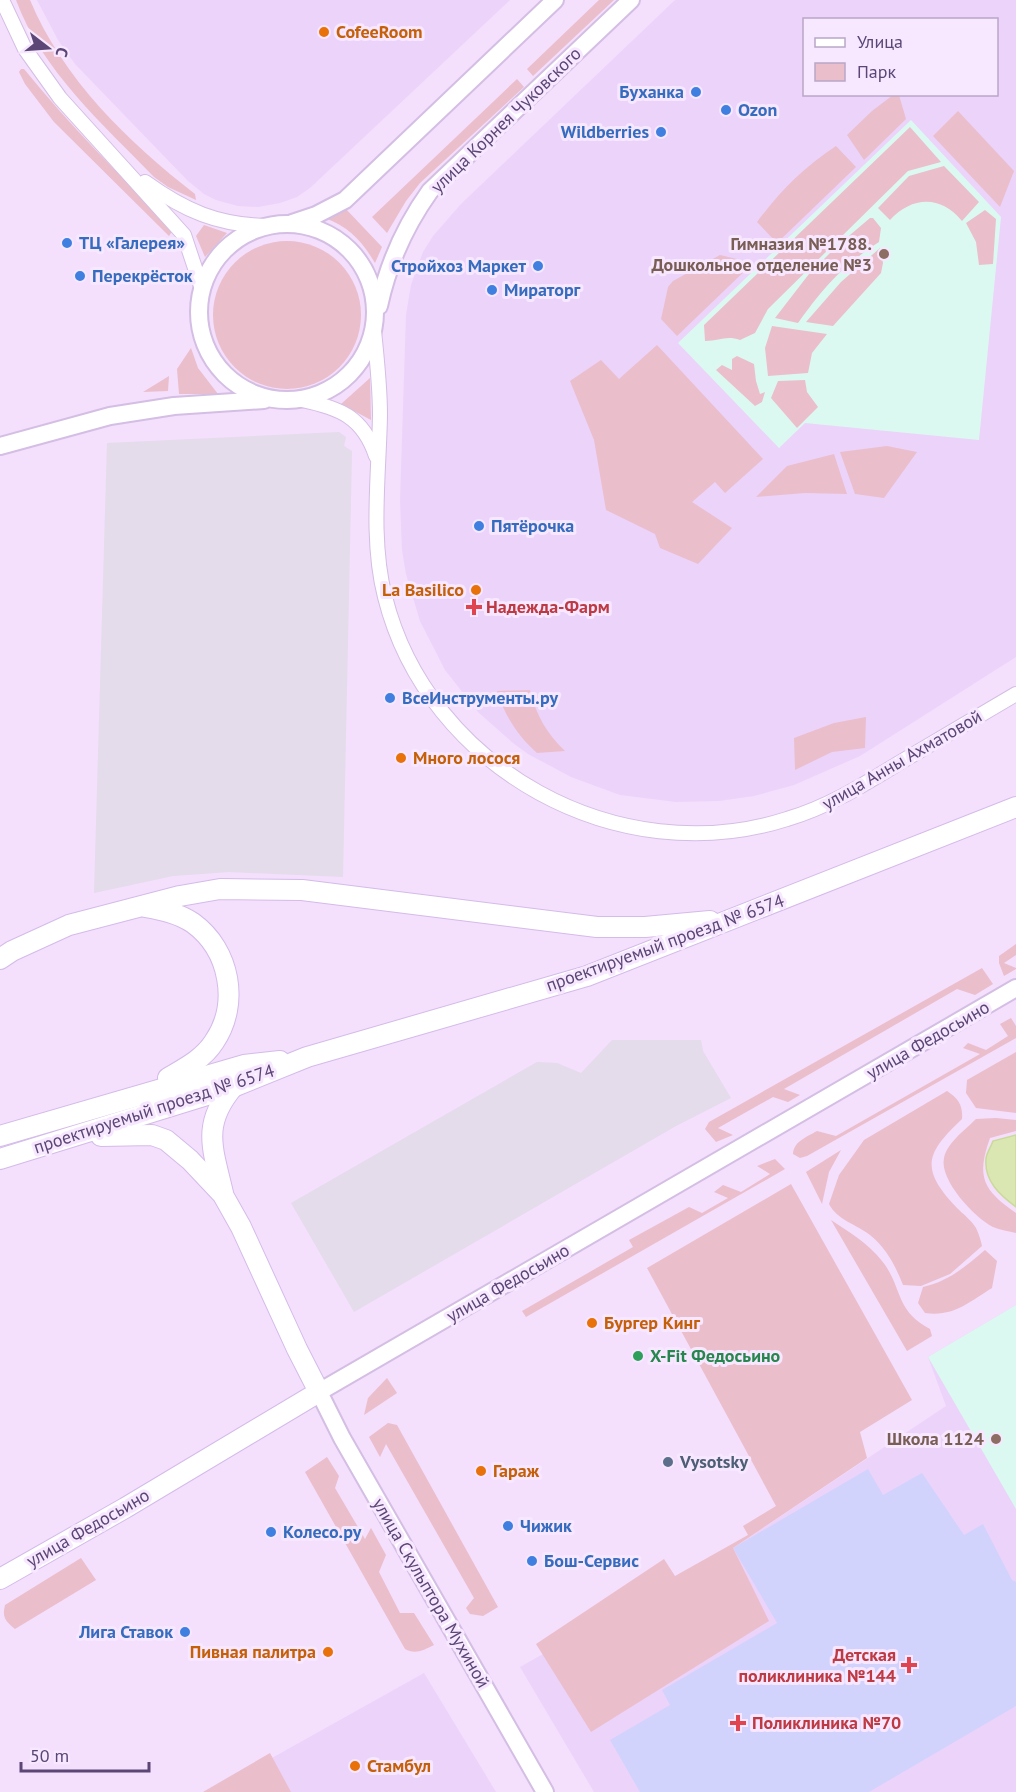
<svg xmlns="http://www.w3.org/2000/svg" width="1016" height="1792" font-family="'PT Sans',sans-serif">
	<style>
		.residential { fill: #ecd3fa; fill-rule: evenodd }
		.industrial { fill: #e4dbeb }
		.education { fill: #dcf9f1 }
		.medical { fill: #d2d3fc }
		.green { fill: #ebbecc }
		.water { fill: #dbe7b3; stroke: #cada99; stroke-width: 1.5 }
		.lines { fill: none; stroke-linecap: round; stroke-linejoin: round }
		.minor-casing { stroke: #d4bee4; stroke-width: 16 }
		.tertiary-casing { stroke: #d4bee4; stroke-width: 20 }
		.secondary-casing { stroke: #d4bbe9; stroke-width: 22 }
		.minor { stroke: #fff; stroke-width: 14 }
		.tertiary { stroke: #fff; stroke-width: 16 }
		.secondary { stroke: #fff; stroke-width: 20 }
		.food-dot { fill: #e8710a; stroke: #f7e7ff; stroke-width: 2 }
		.shop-dot { fill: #3f7fe0; stroke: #f7e7ff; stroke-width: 2 }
		.education-dot { fill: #8d6e63; stroke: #f7e7ff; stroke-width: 2 }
		.health-dot { fill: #e0444e; stroke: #f7e7ff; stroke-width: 2 }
		.leisure-dot { fill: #2e9e5b; stroke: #f7e7ff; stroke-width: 2 }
		.service-dot { fill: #5c6f8a; stroke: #f7e7ff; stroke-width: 2 }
		.labels { text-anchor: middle; stroke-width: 6; stroke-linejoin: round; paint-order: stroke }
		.food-label { font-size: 18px; font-weight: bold; fill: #c56008; stroke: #f7e7ff; text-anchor: start }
		.shop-label { font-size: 18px; font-weight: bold; fill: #366cbe; stroke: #f7e7ff; text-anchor: start }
		.street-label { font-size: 18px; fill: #5b4675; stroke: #f7e7ff }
		.education-label { font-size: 18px; font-weight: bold; fill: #785e54; stroke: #f7e7ff; text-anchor: end }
		.health-label { font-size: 18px; font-weight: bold; fill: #be3a42; stroke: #f7e7ff; text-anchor: start }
		.leisure-label { font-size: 18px; font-weight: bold; fill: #27864d; stroke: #f7e7ff; text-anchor: start }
		.service-label { font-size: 18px; font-weight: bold; fill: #4e5e75; stroke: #f7e7ff; text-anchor: start }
	</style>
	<rect width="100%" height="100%" fill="#f4dffd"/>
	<g class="residential">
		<path d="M37 0H510L310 188 297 197 280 203 258 207 238 206 216 200 204 194 188 181 75 64 58 40Z"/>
		<path d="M675 0H1016V657L860 756 794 785 754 796 719 801 676 802 620 795 571 777 528 754 513 743 478 712 445 670 420 621 406 574 402 550 400 501 406 315 411 285 423 252 433 236 461 204ZM804 20H996V94H804Z"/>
		<path d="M1016 1305V1792H594L520 1667 733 1548 946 1406 928 1357Z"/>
		<path d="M424 1673 496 1792H211Z"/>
	</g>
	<g class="industrial">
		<path d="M339 432 346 437 344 446 352 451 343 877 229 872 173 876 94 893 107 443Z"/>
		<path d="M612 1040H701L703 1051 731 1098 676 1126 354 1312 291 1203 537 1062 557 1063 581 1073Z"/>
	</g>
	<g class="education">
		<path d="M911 120 1001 217 979 440 805 423 779 448 678 343Z"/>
		<path d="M1016 1305V1509L928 1357Z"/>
	</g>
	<path class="medical" d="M868 1469 883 1495 922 1473 964 1535 983 1524 1012 1580 1016 1582V1706L869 1792H640L610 1740 670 1705 662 1690 777 1623 733 1548Z"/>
	<g class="green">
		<path d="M16 0H30C63 79 128 142 195 194L196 200 168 187 154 177C103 124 42 71 16 0Z"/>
		<path d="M599 0H614L533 76 527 69Z"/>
		<path d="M21 69H24C70 126 122 177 173 230L169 236 54 122 25 84 19 72Z"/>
		<path d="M517 79 524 87 420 183 406 201 387 233 372 217Z"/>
		<path d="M893 95H899L906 119 864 160 847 135 872 111Z"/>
		<path d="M958 111 1014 171 1000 207 933 136Z"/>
		<path d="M910 127 941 162 908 171 768 309 755 333 740 340C726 335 720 341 705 341L704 325Z"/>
		<path d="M836 146 856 167 777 243 757 222C780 191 804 167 836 146Z"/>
		<path d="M944 166 979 202 962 221C941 195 912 196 890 220L878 208 909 176Z"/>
		<path d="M344 207 382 247 375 263C362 241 349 227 325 218Z"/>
		<path d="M985 210 996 219 993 264 979 265 976 242 966 223Z"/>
		<path d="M870 218H873L881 228 879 242C841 267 824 287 798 323L775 318 809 274 837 246Z"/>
		<path d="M204 225 227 233 205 257 196 236Z"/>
		<circle cx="287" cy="315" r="74"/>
		<path d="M880 248 883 263 881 273 833 326 806 322 841 282Z"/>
		<path d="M720 255 753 263 677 336 661 319 668 287 673 281Z"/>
		<path d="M772 326 827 334 812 353 808 373 768 376 765 348Z"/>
		<path d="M657 345 763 459 725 493 715 482 692 502 732 528 698 564 660 548 655 534 606 510 594 440 570 381 601 360 619 379Z"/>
		<path d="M191 348 198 368 218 394H179L177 369Z"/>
		<path d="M737 356 754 364 756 381 760 394 765 392 762 402 755 406 716 370 722 365 732 370V359Z"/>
		<path d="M169 376 168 391 143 392Z"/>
		<path d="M370 378 371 420 341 404Z"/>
		<path d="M805 380 807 392 818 407 797 428 771 398 778 381Z"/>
		<path d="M887 446 917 452 884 498 855 494 840 452Z"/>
		<path d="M834 454 847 494 805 493 756 497 787 466Z"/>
		<path d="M530 690C536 715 547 734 565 751L537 753C517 735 505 716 497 691Z"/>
		<path d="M866 717 865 748 832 752 795 770 794 738 834 723Z"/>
		<path d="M1016 944V955L1004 963 1016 968V969L1004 976 999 963V956Z"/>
		<path d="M982 968 993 984 975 995 957 989 784 1089 800 1095 788 1102 773 1097 718 1128 733 1135 716 1142 705 1129 709 1122Z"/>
		<path d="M1011 1018 1016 1026V1038L807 1156 800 1158 793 1154C794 1141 807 1137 817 1131L836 1136 980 1054 963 1048 968 1043 986 1050 1008 1036 1000 1024Z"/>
		<path d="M1016 1052V1113L976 1108 966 1093 967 1080Z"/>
		<path d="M947 1091C959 1099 963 1106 962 1119 925 1154 920 1169 957 1208 963 1214 972 1221 976 1228 979 1234 981 1241 982 1246L950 1274 921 1286 903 1285C895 1265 887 1249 870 1235 856 1224 837 1220 829 1204L839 1175 864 1140Z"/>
		<path d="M996 1118 1016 1120V1131L990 1138C976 1177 983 1190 1016 1213V1233C1009 1231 1000 1230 993 1227 975 1218 939 1180 944 1158 947 1143 965 1130 976 1119Z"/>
		<path d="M841 1150 829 1172 822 1204 806 1172Z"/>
		<path d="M775 1159 785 1169 526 1317 522 1311 633 1247 629 1240 689 1207 702 1213 728 1198 714 1192 723 1185 741 1192 770 1174 757 1166Z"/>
		<path d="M791 1184 912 1400 860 1432 867 1458 733 1548 769 1621 591 1732 536 1644 664 1559 675 1576 748 1535 743 1526 776 1506 647 1268Z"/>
		<path d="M831 1220C849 1232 868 1243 882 1261 903 1287 894 1310 930 1329L932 1336 907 1351Z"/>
		<path d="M985 1250 997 1261 992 1288C969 1302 954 1317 925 1313L918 1303 923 1287C949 1281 965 1267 985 1250Z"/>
		<path d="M387 1378 397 1393 364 1415 368 1398Z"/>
		<path d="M388 1423 397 1425 498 1607 483 1616 470 1614 466 1608 474 1598 386 1444 380 1457 369 1437Z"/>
		<path d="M327 1457 339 1476 335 1488 365 1539 371 1528 386 1555 379 1572 400 1613H414L434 1645C424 1650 415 1655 405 1649L305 1472Z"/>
		<path d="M81 1558 96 1580 15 1629C5 1621 2 1617 5 1605Z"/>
		<path d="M270 1753 291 1792H203Z"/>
	</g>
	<path class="water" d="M1016 1135V1207C1000 1195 984 1181 986 1159 986 1154 991 1147 993 1141Z"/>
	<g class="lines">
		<defs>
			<g id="minor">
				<path d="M2 0 25 49 60 98 184 235 202 289"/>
				<path d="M145 182C185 211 218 225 267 226"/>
				<path d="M374 331C377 359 380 387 380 415 379 474 370 539 385 597 428 769 619 873 787 819 828 807 863 785 899 763 938 740 977 717 1016 694"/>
				<path d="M302 400C340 408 363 417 376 456"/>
			</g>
			<g id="tertiary">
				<path d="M292 223 316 215 345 200 555 0"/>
				<circle cx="287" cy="312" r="88"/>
				<path d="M379 306C388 264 405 226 430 191L631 0"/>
				<path d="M0 446 110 416 174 406 264 400"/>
				<path d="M545 1792 342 1438 319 1392 1016 988"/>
			</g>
			<g id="secondary">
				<path d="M145 907C162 910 178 913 193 923 230 950 240 1004 214 1042 203 1059 185 1068 168 1078"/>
				<path d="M0 959 12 951 69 925 180 896 220 889 302 890 597 927H645L710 921"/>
				<path d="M0 1136 244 1065 280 1061"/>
				<path d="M0 1159 233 1087 307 1057 587 976 1016 807"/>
				<path d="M223 1193C213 1149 201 1125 233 1087"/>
				<path d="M0 1579 125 1508 319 1392 297 1349 241 1227 223 1195 190 1160 166 1140 152 1135 101 1136"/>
			</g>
		</defs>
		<use href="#minor" class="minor-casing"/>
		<use href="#tertiary" class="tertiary-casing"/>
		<use href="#secondary" class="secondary-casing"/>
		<use href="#minor" class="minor"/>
		<use href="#tertiary" class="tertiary"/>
		<use href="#secondary" class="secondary"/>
	</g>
	<g class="food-dot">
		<circle cx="324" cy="32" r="6"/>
		<circle cx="476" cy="590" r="6"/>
		<circle cx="401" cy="758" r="6"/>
		<circle cx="592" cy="1323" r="6"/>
		<circle cx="481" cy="1471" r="6"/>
		<circle cx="328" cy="1652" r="6"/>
		<circle cx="355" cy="1766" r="6"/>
	</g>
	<g class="shop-dot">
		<circle cx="696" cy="92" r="6"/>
		<circle cx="726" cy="110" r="6"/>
		<circle cx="661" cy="132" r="6"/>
		<circle cx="67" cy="243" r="6"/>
		<circle cx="538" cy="266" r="6"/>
		<circle cx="80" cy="276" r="6"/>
		<circle cx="492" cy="290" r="6"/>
		<circle cx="479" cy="526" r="6"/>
		<circle cx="390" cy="698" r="6"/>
		<circle cx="508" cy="1526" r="6"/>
		<circle cx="271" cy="1532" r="6"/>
		<circle cx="532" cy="1561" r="6"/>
		<circle cx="185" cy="1632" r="6"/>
	</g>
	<g class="education-dot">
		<circle cx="884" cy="254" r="6"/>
		<circle cx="996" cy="1439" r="6"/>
	</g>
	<g class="health-dot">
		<path d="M471 598h6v6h6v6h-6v6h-6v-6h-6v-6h6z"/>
		<path d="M906 1656h6v6h6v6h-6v6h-6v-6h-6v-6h6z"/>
		<path d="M735 1714h6v6h6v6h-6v6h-6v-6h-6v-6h6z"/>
	</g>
	<circle class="leisure-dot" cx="638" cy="1356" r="6"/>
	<circle class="service-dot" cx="668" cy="1462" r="6"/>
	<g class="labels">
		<g class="food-label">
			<text x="336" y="38">CofeeRoom</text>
			<text x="464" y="596" text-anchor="end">La Basilico</text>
			<text x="413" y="764">Много лосося</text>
			<text x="604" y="1329">Бургер Кинг</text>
			<text x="493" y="1477">Гараж</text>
			<text x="316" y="1658" text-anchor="end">Пивная палитра</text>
			<text x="367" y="1772">Стамбул</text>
		</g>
		<g class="shop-label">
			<text x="684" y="98" text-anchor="end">Буханка</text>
			<text x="738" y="116">Ozon</text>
			<text x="649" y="138" text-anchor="end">Wildberries</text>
			<text x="79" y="249">ТЦ «Галерея»</text>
			<text x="526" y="272" text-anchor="end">Стройхоз Маркет</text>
			<text x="92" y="282">Перекрёсток</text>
			<text x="504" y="296">Мираторг</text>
			<text x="491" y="532">Пятёрочка</text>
			<text x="402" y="704">ВсеИнструменты.ру</text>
			<text x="520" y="1532">Чижик</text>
			<text x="283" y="1538">Колесо.ру</text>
			<text x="544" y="1567">Бош-Сервис</text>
			<text x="173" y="1638" text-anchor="end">Лига Ставок</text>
		</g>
		<g class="street-label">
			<text transform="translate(506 120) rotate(-44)" y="6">улица Корнея Чуковского</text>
			<text transform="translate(902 760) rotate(-30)" y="6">улица Анны Ахматовой</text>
			<text transform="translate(665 943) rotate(-20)" y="6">проектируемый проезд № 6574</text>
			<text transform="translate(928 1040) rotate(-30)" y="6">улица Федосьино</text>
			<text transform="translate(154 1109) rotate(-18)" y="6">проектируемый проезд № 6574</text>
			<text transform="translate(508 1283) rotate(-30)" y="6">улица Федосьино</text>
			<text transform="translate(88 1528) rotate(-30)" y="6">улица Федосьино</text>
			<text transform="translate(431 1593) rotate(60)" y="6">улица Скульптора Мухиной</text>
		</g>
		<g class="education-label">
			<text x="872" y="250">Гимназия №1788.<tspan x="872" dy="21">Дошкольное отделение №3</tspan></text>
			<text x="984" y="1445">Школа 1124</text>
		</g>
		<g class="health-label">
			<text x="486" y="613">Надежда-Фарм</text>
			<text x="896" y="1661" text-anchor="end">Детская<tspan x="896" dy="21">поликлиника №144</tspan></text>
			<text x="752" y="1729">Поликлиника №70</text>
		</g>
		<g class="leisure-label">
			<text x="650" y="1362">X-Fit Федосьино</text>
		</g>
		<g class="service-label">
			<text x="680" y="1468">Vysotsky</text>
		</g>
	</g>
	<rect x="803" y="18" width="195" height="78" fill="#f7e7ff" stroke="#b9a7c8" stroke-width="1.5"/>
	<rect x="815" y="38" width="30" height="9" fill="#ffffff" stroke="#b9a7c8" stroke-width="1.5"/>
	<text x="857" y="48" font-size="18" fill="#5b4675">Улица</text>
	<rect x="815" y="63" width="30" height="18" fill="#ebbecc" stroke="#b9a7c8" stroke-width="1.5"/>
	<text x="857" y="78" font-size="18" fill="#5b4675">Парк</text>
	<g transform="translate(48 48) rotate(107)" stroke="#f7e7ff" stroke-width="4.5" paint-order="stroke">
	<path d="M0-4.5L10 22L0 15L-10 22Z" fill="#5b4675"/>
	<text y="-9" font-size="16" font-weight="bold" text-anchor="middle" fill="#5b4675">С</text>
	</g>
	<path d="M21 1762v9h128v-9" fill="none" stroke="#5b4675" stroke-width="3"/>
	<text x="30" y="1762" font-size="18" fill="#5b4675" stroke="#f7e7ff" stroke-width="4.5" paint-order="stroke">50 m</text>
</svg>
